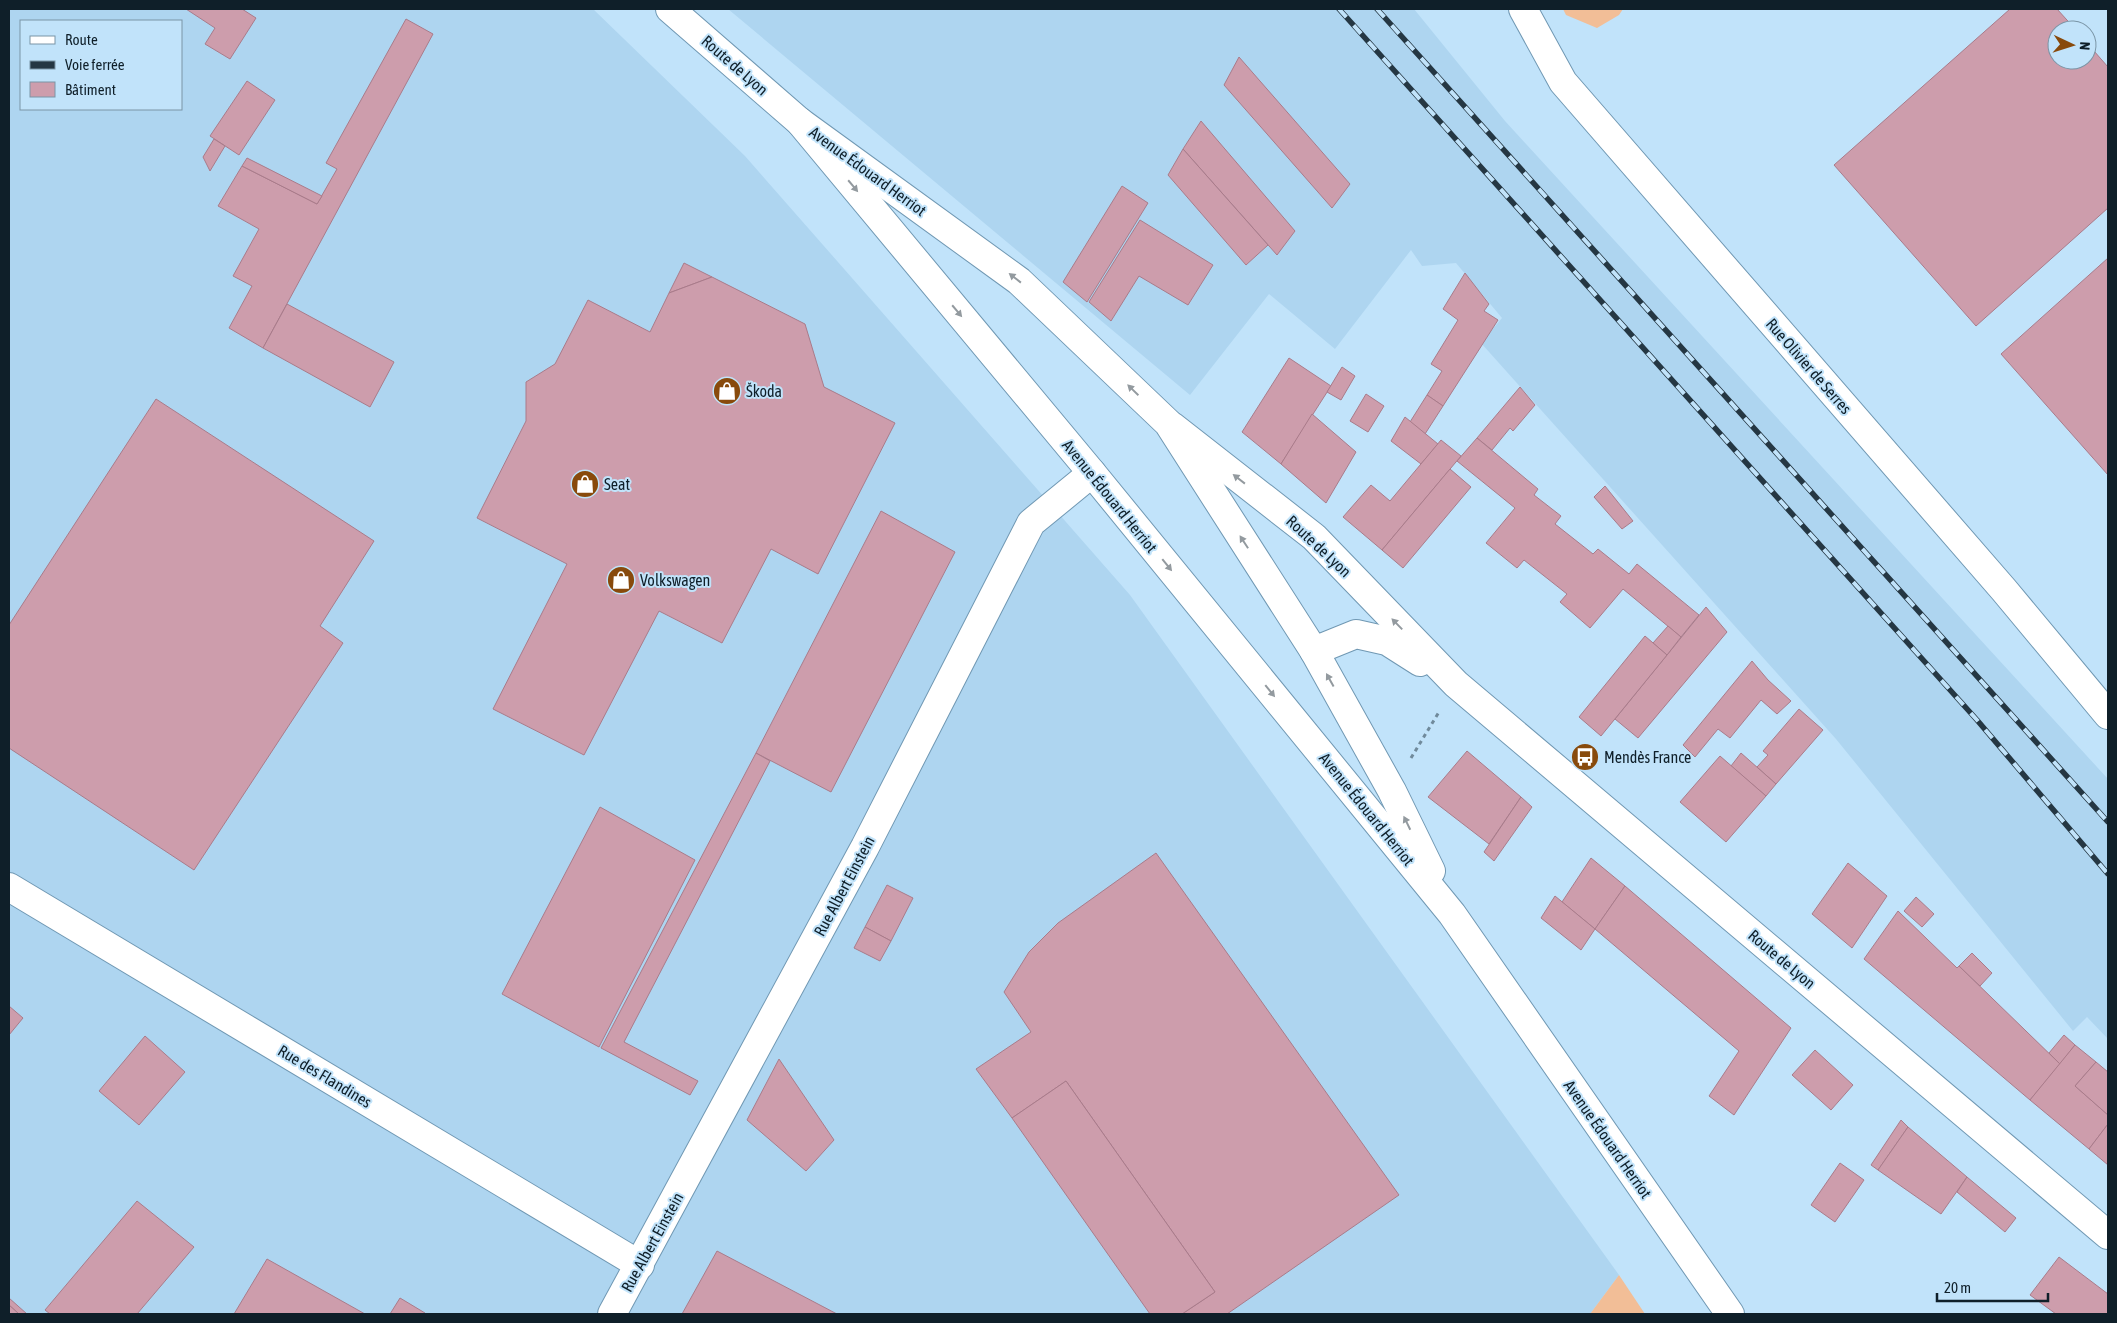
<svg xmlns="http://www.w3.org/2000/svg" width="2117" height="1323" font-family="'Asap Condensed',sans-serif">
	<style>
		.built { fill: #aed5f0; fill-rule: evenodd }
		.green { fill: #f2be97 }
		.building { fill: #cd9dac; stroke: #a97b8a }
		.lines { fill: none; stroke-linecap: round; stroke-linejoin: round }
		.minor-casing { stroke: #7098b3; stroke-width: 30 }
		.primary-casing { stroke: #7098b3; stroke-width: 30 }
		.path { stroke: #708a9b; stroke-width: 3; stroke-dasharray: 4 4; stroke-linecap: butt }
		.minor { stroke: #fff; stroke-width: 28 }
		.primary { stroke: #fff; stroke-width: 28 }
		.rail-casing { stroke: #253743; stroke-width: 5.5 }
		.rail { stroke: #c1e3fa; stroke-width: 4; stroke-dasharray: 11; stroke-linecap: butt }
		.oneway { fill: #939a9f }
		.labels { text-anchor: middle; stroke-width: 4; stroke-linejoin: round; paint-order: stroke }
		.street-label { font-size: 16px; fill: #0f1f29; stroke: #c1e3fa }
		.poi-label { font-size: 16px; fill: #0f1f29; stroke: #c1e3fa; text-anchor: start }
	</style>
	<rect width="100%" height="100%" fill="#c1e3fa"/>
	<g class="built">
		<path d="M9 9H593L745 156 1130 595 1619 1275 1590 1314H9ZM21 21H181V109H21Z"/>
		<path d="M728 9H1414L1505 121 2108 779V1039L2087 1017 2073 1031 1836 739 1481 343 1502 318 1456 263 1422 266 1411 250 1335 349 1269 294 1190 395Z"/>
	</g>
	<g class="green">
		<path d="M1563 9H1623L1619 15 1597 28 1566 15Z"/>
		<path d="M1619 1275 1645 1314H1590Z"/>
	</g>
	<g class="building">
		<path d="M186 9H242L256 18 230 59 205 44 215 28Z"/>
		<path d="M2010 9H2057L2076 30H2057V60H2087V43L2108 67V208L1976 326 1834 165Z"/>
		<path d="M406 19 433 34 263 348 229 328 252 286 233 276 259 229 218 206 242 166 317 204 337 169 326 163Z"/>
		<path d="M1239 57 1350 184 1332 208 1224 85Z"/>
		<path d="M247 81 275 100 239 155 210 136Z"/>
		<path d="M1201 121 1295 231 1277 255 1183 149Z"/>
		<path d="M214 139 225 146 210 171 203 157Z"/>
		<path d="M1183 149 1268 245 1246 265 1168 175Z"/>
		<path d="M247 158 322 196 317 204 242 166Z"/>
		<path d="M1122 186 1148 203 1087 302 1063 282Z"/>
		<path d="M1140 220 1213 265 1188 305 1139 276 1111 321 1089 302Z"/>
		<path d="M2108 258V475L2001 354Z"/>
		<path d="M684 263 712 277 669 293Z"/>
		<path d="M1465 273 1489 304 1484 311 1498 320 1443 406 1427 395 1442 371 1431 364 1458 320 1443 309Z"/>
		<path d="M712 277 805 324 824 387 895 423 818 574 771 549 722 643 659 611 584 755 493 709 567 564 477 518 526 421V382L555 364 588 300 650 332 669 293Z"/>
		<path d="M287 304 394 362 370 407 263 348Z"/>
		<path d="M1289 358 1331 386 1281 464 1242 432Z"/>
		<path d="M1342 367 1355 376 1341 400 1327 392Z"/>
		<path d="M1520 387 1535 405 1513 431 1510 428 1492 450 1477 438Z"/>
		<path d="M1366 394 1384 406 1368 432 1350 421Z"/>
		<path d="M1427 395 1443 406 1425 434 1410 422Z"/>
		<path d="M156 399 374 541 320 626 343 643 194 870 9 748V625Z"/>
		<path d="M1312 414 1356 452 1326 503 1281 464Z"/>
		<path d="M1405 417 1438 444 1421 464 1391 441Z"/>
		<path d="M1477 438 1538 489 1534 495 1561 516 1555 524 1593 554 1598 549 1629 574 1637 564 1699 615 1681 637 1623 589 1590 628 1560 602 1567 594 1524 560 1517 568 1486 543 1515 508 1457 461Z"/>
		<path d="M1441 440 1461 456 1382 550 1343 517 1371 485 1390 501Z"/>
		<path d="M1450 469 1471 487 1403 568 1382 550Z"/>
		<path d="M1605 486 1633 521 1622 529 1594 497Z"/>
		<path d="M881 511 955 552 831 792 756 753Z"/>
		<path d="M1706 607 1727 632 1638 738 1615 719Z"/>
		<path d="M1668 626 1681 637 1667 655 1653 643Z"/>
		<path d="M1645 636 1667 655 1601 736 1579 717Z"/>
		<path d="M1752 661 1768 680 1791 701 1777 714 1761 700 1730 738 1718 729 1695 757 1683 745Z"/>
		<path d="M1799 709 1823 730 1776 784 1757 767 1768 755 1763 751Z"/>
		<path d="M1467 751 1521 797 1489 844 1428 797Z"/>
		<path d="M756 753 770 761 624 1042 698 1081 690 1095 601 1048Z"/>
		<path d="M1741 753 1776 784 1766 796 1731 766Z"/>
		<path d="M1720 756 1766 796 1726 842 1680 802Z"/>
		<path d="M1521 797 1532 807 1494 861 1484 852Z"/>
		<path d="M600 807 695 860 599 1047 502 994Z"/>
		<path d="M1156 853 1399 1195 1227 1314H1182L1215 1292 1066 1081 1012 1118 976 1069 1031 1032 1004 992 1029 952 1058 923Z"/>
		<path d="M1591 858 1625 886 1595 929 1562 902Z"/>
		<path d="M1848 863 1887 896 1852 948 1812 914Z"/>
		<path d="M887 885 913 898 891 941 865 927Z"/>
		<path d="M1625 886 1791 1028 1734 1115 1709 1096 1739 1051 1595 929Z"/>
		<path d="M1555 896 1595 929 1581 950 1541 918Z"/>
		<path d="M1916 897 1934 914 1922 927 1904 911Z"/>
		<path d="M1898 911 1957 968 1959 966 2060 1064 2030 1100 1864 959Z"/>
		<path d="M865 927 891 941 880 961 854 948Z"/>
		<path d="M1972 953 1992 973 1980 986 1959 966Z"/>
		<path d="M9 1006 23 1018 9 1035Z"/>
		<path d="M2064 1035 2075 1045 2060 1064 2049 1053Z"/>
		<path d="M145 1036 185 1072 139 1125 99 1091Z"/>
		<path d="M2075 1045 2096 1062 2075 1086 2108 1115V1124L2089 1149 2030 1100Z"/>
		<path d="M1815 1050 1853 1085 1831 1110 1792 1075Z"/>
		<path d="M779 1059 834 1140 806 1171 747 1120Z"/>
		<path d="M2096 1062 2108 1072V1115L2075 1086Z"/>
		<path d="M1066 1081 1215 1292 1182 1314H1150L1012 1118Z"/>
		<path d="M1901 1120 1908 1127 1878 1170 1871 1165Z"/>
		<path d="M2108 1124V1165L2089 1149Z"/>
		<path d="M1908 1127 1967 1177 1941 1214 1878 1170Z"/>
		<path d="M1840 1163 1864 1180 1835 1222 1811 1205Z"/>
		<path d="M1967 1177 2016 1218 2005 1232 1957 1192Z"/>
		<path d="M137 1201 194 1247 137 1314H50L45 1310Z"/>
		<path d="M717 1251 837 1314H682Z"/>
		<path d="M2059 1257 2108 1294V1314H2056L2030 1295Z"/>
		<path d="M267 1259 365 1314H234Z"/>
		<path d="M9 1298 27 1314H19L9 1305Z"/>
		<path d="M400 1298 425 1313 424 1314H390Z"/>
		<path d="M9 1305 19 1314H9Z"/>
	</g>
	<g class="lines">
		<defs>
			<g id="minor">
				<path d="M1523 9 1563 82 2004 590 2108 715"/>
				<path d="M1172 426 1314 537 1456 684 2108 1235"/>
				<path d="M1314 651 1356 634 1387 641 1420 662"/>
				<path d="M9 887 640 1265"/>
				<path d="M612 1314 865 847 1031 523 1092 473"/>
			</g>
			<g id="primary">
				<path d="M670 9 800 122 1019 281 1168 423 1314 651 1392 791 1431 871"/>
				<path d="M800 122 1092 473 1452 914 1730 1314"/>
			</g>
		</defs>
		<use href="#minor" class="minor-casing"/>
		<use href="#primary" class="primary-casing"/>
		<path class="path" d="M1411 758 1439 712"/>
		<use href="#minor" class="minor"/>
		<use href="#primary" class="primary"/>
		<defs>
			<g id="rail">
				<path d="M1339 9 1977 720 2108 874"/>
				<path d="M1377 9 2108 822"/>
			</g>
		</defs>
		<use href="#rail" class="rail-casing"/>
		<use href="#rail" class="rail"/>
	</g>
	<defs><path id="oneway-solid" d="M-6-.8H1V-3.2L6.5 0L1 3.2V.8H-6Z" transform="scale(1.25)"/></defs>
	<g class="oneway">
		<use href="#oneway-solid" transform="translate(853 186) rotate(50)"/>
		<use href="#oneway-solid" transform="translate(1015 278) rotate(-142)"/>
		<use href="#oneway-solid" transform="translate(957 311) rotate(50)"/>
		<use href="#oneway-solid" transform="translate(1133 390) rotate(-136)"/>
		<use href="#oneway-solid" transform="translate(1239 479) rotate(-142)"/>
		<use href="#oneway-solid" transform="translate(1244 542) rotate(-123)"/>
		<use href="#oneway-solid" transform="translate(1167 565) rotate(51)"/>
		<use href="#oneway-solid" transform="translate(1397 624) rotate(-134)"/>
		<use href="#oneway-solid" transform="translate(1330 680) rotate(-119)"/>
		<use href="#oneway-solid" transform="translate(1270 691) rotate(51)"/>
		<use href="#oneway-solid" transform="translate(1407 823) rotate(-116)"/>
	</g>
	<defs>
		<symbol id="shop-disc" viewBox="-11 -11 22 22"><circle r="9.5" fill="#884a0c" stroke="#c1e3fa"/><path d="M-5-2.5h2.3a2.7 3.5 0 0 1 5.4 0H5L5.5 6h-11ZM-1.5-2.5h3a1.5 2.3 0 0 0-3 0Z" fill="#fff"/></symbol>
		<symbol id="bus-disc" viewBox="-11 -11 22 22"><circle r="9.5" fill="#884a0c" stroke="#c1e3fa"/><path d="M-5-6H5V4H4V6H2V4H-2V6H-4V4H-5ZM-3.5-4V0h7V-4ZM-3.5 1.2v1.5H-2V1.2ZM2 1.2v1.5H3.5V1.2Z" fill="#fff"/></symbol>
	</defs>
	<g fill-rule="evenodd">
		<use href="#shop-disc" x="711" y="375" width="32" height="32"/>
		<use href="#shop-disc" x="569" y="468" width="32" height="32"/>
		<use href="#shop-disc" x="605" y="564" width="32" height="32"/>
		<use href="#bus-disc" x="1569" y="741" width="32" height="32"/>
	</g>
	<g class="labels">
		<g class="street-label">
			<text transform="translate(735 65) rotate(41)" y="6">Route de Lyon</text>
			<text transform="translate(868 171) rotate(36)" y="6">Avenue Édouard Herriot</text>
			<text transform="translate(1809 366) rotate(49)" y="6">Rue Olivier de Serres</text>
			<text transform="translate(1110 496) rotate(51)" y="6">Avenue Édouard Herriot</text>
			<text transform="translate(1319 546) rotate(43)" y="6">Route de Lyon</text>
			<text transform="translate(1367 809) rotate(51)" y="6">Avenue Édouard Herriot</text>
			<text transform="translate(844 886) rotate(-62)" y="6">Rue Albert Einstein</text>
			<text transform="translate(1782 959) rotate(40)" y="6">Route de Lyon</text>
			<text transform="translate(325 1076) rotate(31)" y="6">Rue des Flandines</text>
			<text transform="translate(1608 1139) rotate(55)" y="6">Avenue Édouard Herriot</text>
			<text transform="translate(652 1242) rotate(-61)" y="6">Rue Albert Einstein</text>
		</g>
		<g class="poi-label">
			<text x="746" y="397">Škoda</text>
			<text x="604" y="490">Seat</text>
			<text x="640" y="586">Volkswagen</text>
			<text x="1604" y="763">Mendès France</text>
		</g>
	</g>
	<rect width="2117" height="1323" fill="none" stroke="#0f1f29" stroke-width="20"/>
	<rect x="20" y="20" width="162" height="90" fill="#c1e3fa" stroke="#7a95a6"/>
	<rect x="30" y="36" width="25" height="8" fill="#ffffff" stroke="#7a95a6"/>
	<text x="65" y="45" font-size="15" fill="#0f1f29">Route</text>
	<rect x="30" y="61" width="25" height="8" fill="#253743" stroke="#7a95a6"/>
	<text x="65" y="70" font-size="15" fill="#0f1f29">Voie ferrée</text>
	<rect x="30" y="82" width="25" height="15" fill="#cd9dac" stroke="#7a95a6"/>
	<text x="65" y="95" font-size="15" fill="#0f1f29">Bâtiment</text>
	<g transform="translate(2072 45) rotate(94)"><circle r="24" fill="#c1e3fa" stroke="#7a95a6"/>
	<path d="M0-4L9 19L0 12L-9 19Z" fill="#884a0c"/>
	<text y="-8" font-size="14" font-weight="bold" text-anchor="middle" fill="#0f1f29">N</text>
	</g>
	<path d="M1937 1293v8h111v-8" fill="none" stroke="#0f1f29" stroke-width="2.5"/>
	<text x="1944" y="1293" font-size="15" fill="#0f1f29" stroke="#c1e3fa" stroke-width="4" paint-order="stroke">20 m</text>
</svg>
